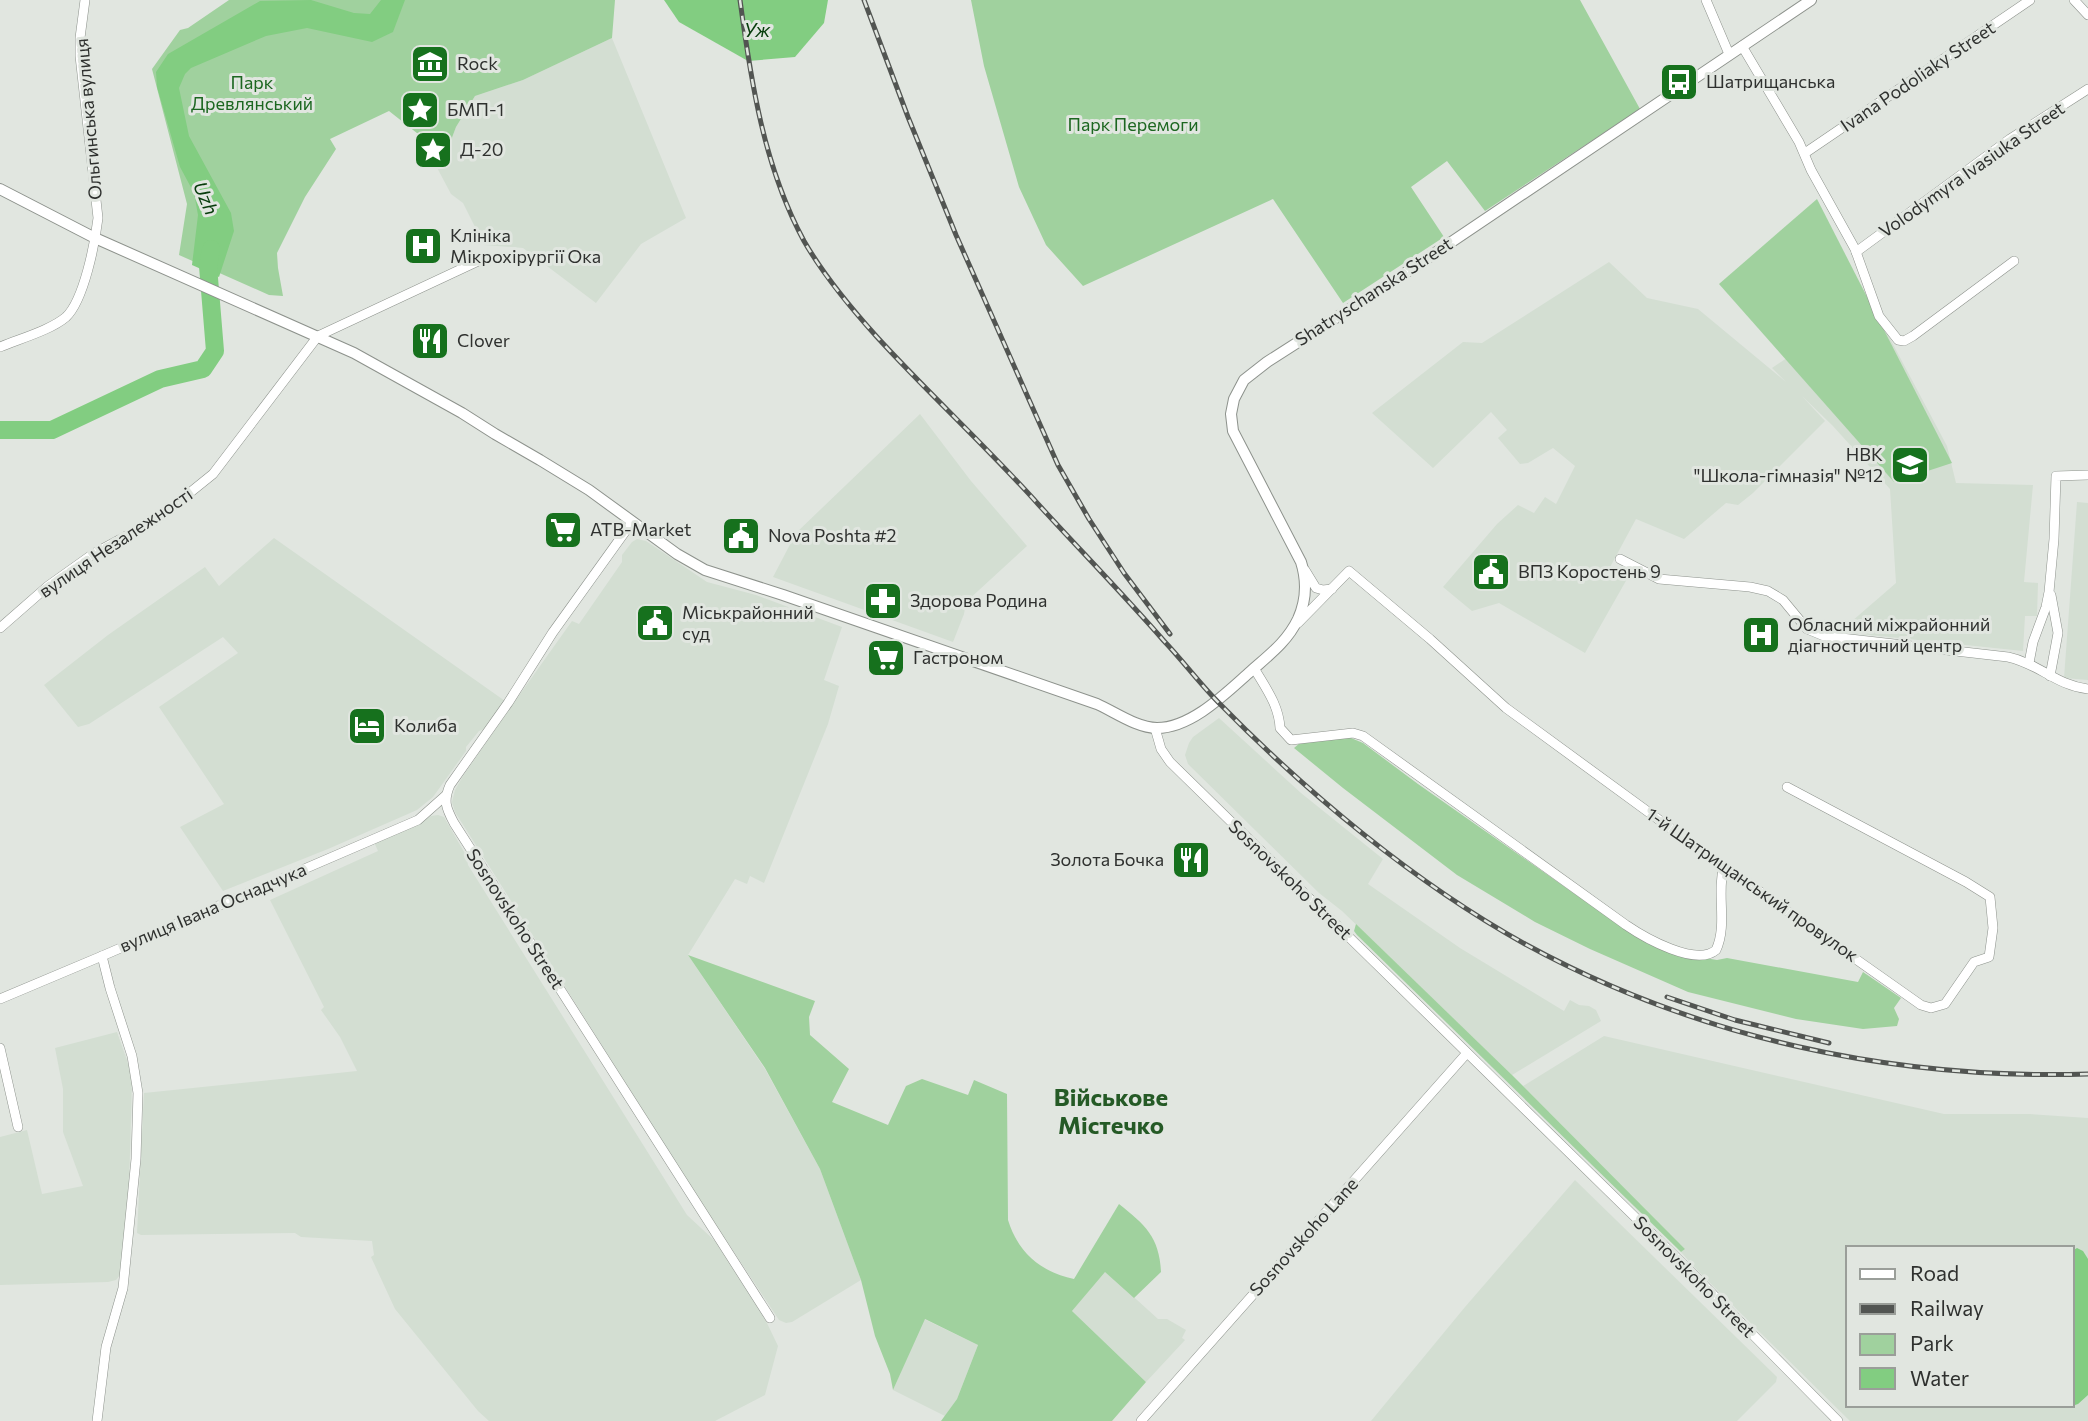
<svg xmlns="http://www.w3.org/2000/svg" width="2088" height="1421" font-family="Commissioner,sans-serif">
	<style>
		.built { fill: #d3ded2; fill-rule: evenodd }
		.green { fill: #a0d19e }
		.water { fill: #82cd81 }
		.lines { fill: none; stroke-linecap: round; stroke-linejoin: round }
		.river { stroke: #82cd81; stroke-width: 18 }
		.minor-casing { stroke: #8d928c; stroke-width: 10 }
		.tertiary-casing { stroke: #8d928c; stroke-width: 12 }
		.minor { stroke: #fff; stroke-width: 9 }
		.tertiary { stroke: #fff; stroke-width: 10 }
		.rail-casing { stroke: #525552; stroke-width: 5 }
		.rail { stroke: #e1e6e0; stroke-width: 2.5; stroke-dasharray: 8; stroke-linecap: butt }
		.labels { text-anchor: middle; stroke-width: 6; stroke-linejoin: round; paint-order: stroke }
		.poi-label { font-size: 18px; fill: #2f312f; stroke: #e1e6e0; text-anchor: start }
		.street-label { font-size: 18px; fill: #2f312f; stroke: #e1e6e0 }
		.park-label { font-size: 18px; fill: #1c6720; stroke: #e1e6e0 }
		.water-label { font-size: 19px; font-style: italic; fill: #073d0b; stroke: #e1e6e0 }
		.district-label { font-size: 24px; font-weight: bold; fill: #255a26; stroke: #e1e6e0 }
	</style>
	<rect width="100%" height="100%" fill="#e1e6e0"/>
	<g class="built">
		<path d="M612 38 686 218 641 244 596 303 523 248 484 245 463 203 451 194 434 162 444 159 456 127 475 96 523 80Z"/>
		<path d="M1609 262 1647 298 1698 309 1786 382 1772 368 1870 301 1947 446 1956 483 2033 485 2024 582 2038 583 2037 616H2025L2023 651 1851 633 1844 628 1896 583 1890 489 1832 425 1802 396 1825 421 1753 493 1738 505 1726 503 1684 539 1636 519 1609 569 1627 579 1585 653 1499 603 1472 611 1443 587 1497 524 1518 505 1534 513 1545 497 1556 504 1575 466 1553 448 1528 463 1520 464 1498 438 1507 430 1491 412 1433 468 1372 413 1463 342 1482 343Z"/>
		<path d="M920 414 971 481 1027 546 966 602 964 614 953 642 773 577 796 533Z"/>
		<path d="M2077 502 2088 503V680L2064 678Z"/>
		<path d="M274 538 505 701 484 729 479 731 466 747V751L433 797 417 810 328 849 223 891 180 827 224 804 159 707 238 653 223 637 89 724 78 727 44 685 108 635 205 567 219 586Z"/>
		<path d="M637 539 646 541 707 582 756 595 842 627 824 680 839 686 828 724 764 883 750 876 747 884 735 879 688 955 765 1069 820 1169 861 1280 792 1322 786 1323 779 1320 695 1193 455 812 452 802 455 790 463 776 513 704 572 621 579 624 622 562V555L632 542Z"/>
		<path d="M1219 718 1301 793 1383 859 1368 884 1460 948 1564 1011 1570 1000 1579 1005 1589 1006 1596 1010 1601 1021 1512 1075 1342 911 1319 893 1188 764 1185 755 1189 743 1193 737Z"/>
		<path d="M438 815 444 817 467 857 468 865 687 1215 715 1241 766 1321 778 1346 765 1395 715 1421H489L478 1411 395 1309 371 1257 374 1255 372 1241 301 1237 295 1233 141 1235 137 1233 144 1093 357 1071 340 1037 321 1010 324 1007 270 900 378 851 374 842 431 816Z"/>
		<path d="M117 1032 129 1066 132 1081 129 1188 120 1275 116 1280 108 1282 0 1285V1137L27 1130 42 1194 83 1186 63 1132V1089L55 1048Z"/>
		<path d="M1604 1036 1944 1114H2030L2088 1118V1421H1850L1695 1268 1681 1252 1685 1249 1523 1086ZM1848 1248H2072V1405H1848Z"/>
		<path d="M1575 1180 1777 1377 1776 1382 1737 1421H1371L1465 1307Z"/>
		<path d="M1105 1271 1158 1319H1167L1186 1330 1182 1338 1185 1340 1146 1382 1072 1311Z"/>
		<path d="M924 1319 978 1345 957 1399 945 1416 893 1390Z"/>
	</g>
	<g class="green">
		<path d="M229 0H615L612 38 523 80 475 96 456 127 444 159 434 162 427 141 389 111 330 139 336 149 305 197 277 253 278 268 283 296 269 295 179 255 187 204 152 69 180 30 188 28Z"/>
		<path d="M971 0H1580L1640 109 1485 211 1447 161 1411 187 1444 237 1343 303 1273 199 1083 286 1046 245 1019 187 984 66Z"/>
		<path d="M1817 199 1952 463 1894 482 1719 284Z"/>
		<path d="M1335 737 1351 738 1363 743 1418 784 1629 932 1693 956 1717 960 1727 958 1858 982 1863 972 1901 998 1894 1008 1899 1019 1897 1026 1863 1029 1796 1019 1688 992 1590 949 1535 922 1457 875 1343 788 1294 748 1300 743Z"/>
		<path d="M1356 924 1512 1075 1685 1249 1681 1252 1357 935 1354 931Z"/>
		<path d="M688 955 815 1001 809 1017 810 1035 849 1069 832 1102 888 1125 906 1086 922 1079 968 1095 974 1080 1007 1094 1008 1220C1018 1252 1040 1272 1074 1279L1119 1204C1145 1225 1159 1236 1161 1272L1134 1298 1105 1272 1072 1311 1146 1382 1112 1421H941L957 1399 978 1345 925 1319 893 1390 890 1374 875 1336 861 1280 820 1169 765 1068Z"/>
	</g>
	<g class="water">
		<path d="M311 0 354 13 370 14 381 0H405L393 32 372 42 307 28 266 36 191 68 185 74 179 88 189 136 231 213 234 231 219 277 192 265 198 215 194 193 180 167 157 87 156 72 168 54 260 1Z"/>
		<path d="M664 0H828L824 23 795 57 748 61 679 22Z"/>
		<path d="M2077 1248 2083 1251 2088 1259V1395L2078 1404 2072 1406 2070 1405H2072V1251Z"/>
	</g>
	<g class="lines">
		<path class="river" d="M0 430H52L160 379 203 369 215 351 208 266 211 249"/>
		<defs>
			<g id="minor">
				<path d="M1706 0 1729 54"/>
				<path d="M2074 0 2088 15"/>
				<path d="M1742 46 1799 142 1811 170 1855 249 1879 316 1898 340 1904 341 1913 336 2014 261"/>
				<path d="M1805 153 2030 0"/>
				<path d="M1856 252 2010 139 2088 89"/>
				<path d="M0 347C19 339 51 330 66 317 84 300 95 243 98 218L80 56V38L85 0"/>
				<path d="M632 522 553 632 508 703 450 785C443 801 446 808 454 823L770 1318"/>
				<path d="M1620 559 1659 579 1750 587 1768 591 1783 600 1807 629 1824 636 2008 657C2040 664 2055 685 2088 689"/>
				<path d="M1305 570 1316 588 1323 590 1332 589"/>
				<path d="M1298 623 1349 571 1430 639 1506 708 1688 841 1921 1005 1931 1008 1945 1004 1974 962 1989 957 1993 928 1990 897 1966 882 1787 787"/>
				<path d="M0 628 48 586 93 554 156 520 213 474 318 336 487 257"/>
				<path d="M2029 663 2033 642 2046 607 2049 592 2054 539 2056 476 2088 475"/>
				<path d="M1254 668C1265 687 1279 705 1280 728L1291 740 1353 733 1363 736 1626 925C1645 938 1696 967 1716 950 1728 924 1716 893 1724 866"/>
				<path d="M2050 676 2058 633 2051 595"/>
				<path d="M1155 728 1161 749 1170 762 1684 1265 1838 1421"/>
				<path d="M0 999 102 956"/>
				<path d="M0 1048 18 1127"/>
				<path d="M97 1421 106 1347 123 1288 136 1159 138 1093 132 1056 110 988 102 956 418 820 445 796"/>
				<path d="M1141 1421 1467 1053"/>
			</g>
			<path id="tertiary" d="M0 189 95 238 354 353 462 413 495 434 540 460 589 490 677 554 705 570 783 595 1097 704C1115 712 1137 728 1157 728 1192 728 1227 692 1251 671 1269 655 1287 642 1298 619 1306 601 1307 581 1301 562L1233 431 1231 414 1234 399 1244 380 1267 362 1398 278 1811 0"/>
		</defs>
		<use href="#minor" class="minor-casing"/>
		<use href="#tertiary" class="tertiary-casing"/>
		<use href="#minor" class="minor"/>
		<use href="#tertiary" class="tertiary"/>
		<defs>
			<g id="rail">
				<path d="M740 0C751 82 764 167 804 241 824 276 850 307 877 337 929 394 986 446 1038 504 1080 550 1123 594 1164 641 1183 661 1200 684 1219 703 1307 793 1415 883 1525 944 1697 1038 1892 1080 2088 1074"/>
				<path d="M864 0 908 117 956 235 1058 465 1089 519 1124 573 1170 634"/>
				<path d="M1667 997 1735 1020 1829 1043"/>
			</g>
		</defs>
		<use href="#rail" class="rail-casing"/>
		<use href="#rail" class="rail"/>
	</g>
	<defs>
		<symbol id="museum-square" viewBox="-11 -11 22 22"><rect x="-9" y="-9" width="18" height="18" rx="4" fill="#16711d" stroke="#e1e6e0"/><path d="M0-6L6-3V-2H-6V-3ZM-5-1h2V3h-2ZM-1-1h2V3h-2ZM3-1h2V3H3ZM-6 4H6V6H-6Z" fill="#fff"/></symbol>
		<symbol id="bus-square" viewBox="-11 -11 22 22"><rect x="-9" y="-9" width="18" height="18" rx="4" fill="#16711d" stroke="#e1e6e0"/><path d="M-5-6H5V4H4V6H2V4H-2V6H-4V4H-5ZM-3.5-4V0h7V-4ZM-3.5 1.2v1.5H-2V1.2ZM2 1.2v1.5H3.5V1.2Z" fill="#fff"/></symbol>
		<symbol id="sight-square" viewBox="-11 -11 22 22"><rect x="-9" y="-9" width="18" height="18" rx="4" fill="#16711d" stroke="#e1e6e0"/><path d="M0-6L1.8-2.2L6-1.7L2.9 1.2L3.7 5.4L0 3.3L-3.7 5.4L-2.9 1.2L-6-1.7L-1.8-2.2Z" fill="#fff"/></symbol>
		<symbol id="hospital-square" viewBox="-11 -11 22 22"><rect x="-9" y="-9" width="18" height="18" rx="4" fill="#16711d" stroke="#e1e6e0"/><path d="M-5-5h3v3.5h4V-5h3V5h-3V1.5h-4V5h-3Z" fill="#fff"/></symbol>
		<symbol id="restaurant-square" viewBox="-11 -11 22 22"><rect x="-9" y="-9" width="18" height="18" rx="4" fill="#16711d" stroke="#e1e6e0"/><path d="M-5-6h1v4h1v-4h1v4h1v-4h1v5L-1.5 .5V6h-2V.5L-5-1ZM5-6V6H3V1.5H1.5Q1.5-4 5-6Z" fill="#fff"/></symbol>
		<symbol id="school-square" viewBox="-11 -11 22 22"><rect x="-9" y="-9" width="18" height="18" rx="4" fill="#16711d" stroke="#e1e6e0"/><path d="M0-5L7-2L0 1L-7-2ZM-4 1L0 2.5L4 1V4Q0 6-4 4Z" fill="#fff"/></symbol>
		<symbol id="supermarket-square" viewBox="-11 -11 22 22"><rect x="-9" y="-9" width="18" height="18" rx="4" fill="#16711d" stroke="#e1e6e0"/><path d="M-6-5.5h2.5l.6 2H6L4.5 2H-2.5L-4.4-4H-6ZM-1.5 3.2a1.3 1.3 0 1 0 .1 0ZM3 3.2a1.3 1.3 0 1 0 .1 0Z" fill="#fff"/></symbol>
		<symbol id="civic-square" viewBox="-11 -11 22 22"><rect x="-9" y="-9" width="18" height="18" rx="4" fill="#16711d" stroke="#e1e6e0"/><path d="M-.6-6.5H3V-4.5H.6V-3L4-1V1h2V6H-6V1h2V-1L-.6-3ZM-1.2 2.5V6h2.4V2.5Z" fill="#fff"/></symbol>
		<symbol id="pharmacy-square" viewBox="-11 -11 22 22"><rect x="-9" y="-9" width="18" height="18" rx="4" fill="#16711d" stroke="#e1e6e0"/><path d="M-2-6h4v4h4v4h-4v4h-4v-4h-4v-4h4Z" fill="#fff"/></symbol>
		<symbol id="hotel-square" viewBox="-11 -11 22 22"><rect x="-9" y="-9" width="18" height="18" rx="4" fill="#16711d" stroke="#e1e6e0"/><path d="M-6-4.5h1.5V1H6V5H4.5V3h-9V5H-6ZM-4 0a1.8 1.8 0 1 1 3.6 0ZM.5 0V-2.5h3Q6-2.5 6 0Z" fill="#fff"/></symbol>
	</defs>
	<g fill-rule="evenodd">
		<use href="#museum-square" x="408" y="42" width="44" height="44"/>
		<use href="#bus-square" x="1657" y="60" width="44" height="44"/>
		<use href="#sight-square" x="398" y="88" width="44" height="44"/>
		<use href="#sight-square" x="411" y="128" width="44" height="44"/>
		<use href="#hospital-square" x="401" y="224" width="44" height="44"/>
		<use href="#restaurant-square" x="408" y="319" width="44" height="44"/>
		<use href="#school-square" x="1888" y="443" width="44" height="44"/>
		<use href="#supermarket-square" x="541" y="508" width="44" height="44"/>
		<use href="#civic-square" x="719" y="514" width="44" height="44"/>
		<use href="#civic-square" x="1469" y="550" width="44" height="44"/>
		<use href="#pharmacy-square" x="861" y="579" width="44" height="44"/>
		<use href="#civic-square" x="633" y="601" width="44" height="44"/>
		<use href="#hospital-square" x="1739" y="613" width="44" height="44"/>
		<use href="#supermarket-square" x="864" y="636" width="44" height="44"/>
		<use href="#hotel-square" x="345" y="704" width="44" height="44"/>
		<use href="#restaurant-square" x="1169" y="838" width="44" height="44"/>
	</g>
	<g class="labels">
		<g class="poi-label">
			<text x="457" y="70">Rock</text>
			<text x="1706" y="88">Шатрищанська</text>
			<text x="447" y="116">БМП-1</text>
			<text x="460" y="156">Д-20</text>
			<text x="450" y="242">Клініка<tspan x="450" dy="21">Мікрохірургії Ока</tspan></text>
			<text x="457" y="347">Clover</text>
			<text x="1883" y="461" text-anchor="end">НВК<tspan x="1883" dy="21">"Школа-гімназія" №12</tspan></text>
			<text x="590" y="536">ATB-Market</text>
			<text x="768" y="542">Nova Poshta #2</text>
			<text x="1518" y="578">ВПЗ Коростень 9</text>
			<text x="910" y="607">Здорова Родина</text>
			<text x="682" y="619">Міськрайонний<tspan x="682" dy="21">суд</tspan></text>
			<text x="1788" y="631">Обласний міжрайонний<tspan x="1788" dy="21">діагностичний центр</tspan></text>
			<text x="913" y="664">Гастроном</text>
			<text x="394" y="732">Колиба</text>
			<text x="1164" y="866" text-anchor="end">Золота Бочка</text>
		</g>
		<g class="street-label">
			<text transform="translate(1918 77) rotate(-34)" y="6">Ivana Podoliaky Street</text>
			<text transform="translate(89 119) rotate(-95)" y="6">Ольгинська вулиця</text>
			<text transform="translate(1972 170) rotate(-35)" y="6">Volodymyra Ivasiuka Street</text>
			<text transform="translate(1374 292) rotate(-33)" y="6">Shatryschanska Street</text>
			<text transform="translate(116 543) rotate(-34)" y="6">вулиця Незалежності</text>
			<text transform="translate(1290 880) rotate(44)" y="6">Sosnovskoho Street</text>
			<text transform="translate(1752 885) rotate(35)" y="6">1-й Шатрищанський провулок</text>
			<text transform="translate(213 908) rotate(-23)" y="6">вулиця Івана Оснадчука</text>
			<text transform="translate(515 919) rotate(57)" y="6">Sosnovskoho Street</text>
			<text transform="translate(1304 1237) rotate(-48)" y="6">Sosnovskoho Lane</text>
			<text transform="translate(1694 1277) rotate(45)" y="6">Sosnovskoho Street</text>
		</g>
		<g class="park-label">
			<text x="252" y="89">Парк<tspan x="252" dy="21">Древлянський</tspan></text>
			<text x="1133" y="131">Парк Перемоги</text>
		</g>
		<g class="water-label">
			<text x="757" y="37">Уж</text>
			<text transform="translate(206 198) rotate(67)" y="7">Uzh</text>
		</g>
		<g class="district-label">
			<text x="1111" y="1106">Військове<tspan x="1111" dy="28">Містечко</tspan></text>
		</g>
	</g>
	<rect x="1846" y="1246" width="228" height="161" fill="#e1e6e0" stroke="#9a9e99" stroke-width="2"/>
	<rect x="1860" y="1269" width="35" height="10" fill="#ffffff" stroke="#9a9e99" stroke-width="2"/>
	<text x="1910" y="1281" font-size="21" fill="#2f312f">Road</text>
	<rect x="1860" y="1304" width="35" height="10" fill="#525552" stroke="#9a9e99" stroke-width="2"/>
	<text x="1910" y="1316" font-size="21" fill="#2f312f">Railway</text>
	<rect x="1860" y="1334" width="35" height="21" fill="#a0d19e" stroke="#9a9e99" stroke-width="2"/>
	<text x="1910" y="1351" font-size="21" fill="#2f312f">Park</text>
	<rect x="1860" y="1368" width="35" height="21" fill="#82cd81" stroke="#9a9e99" stroke-width="2"/>
	<text x="1910" y="1386" font-size="21" fill="#2f312f">Water</text>
</svg>
